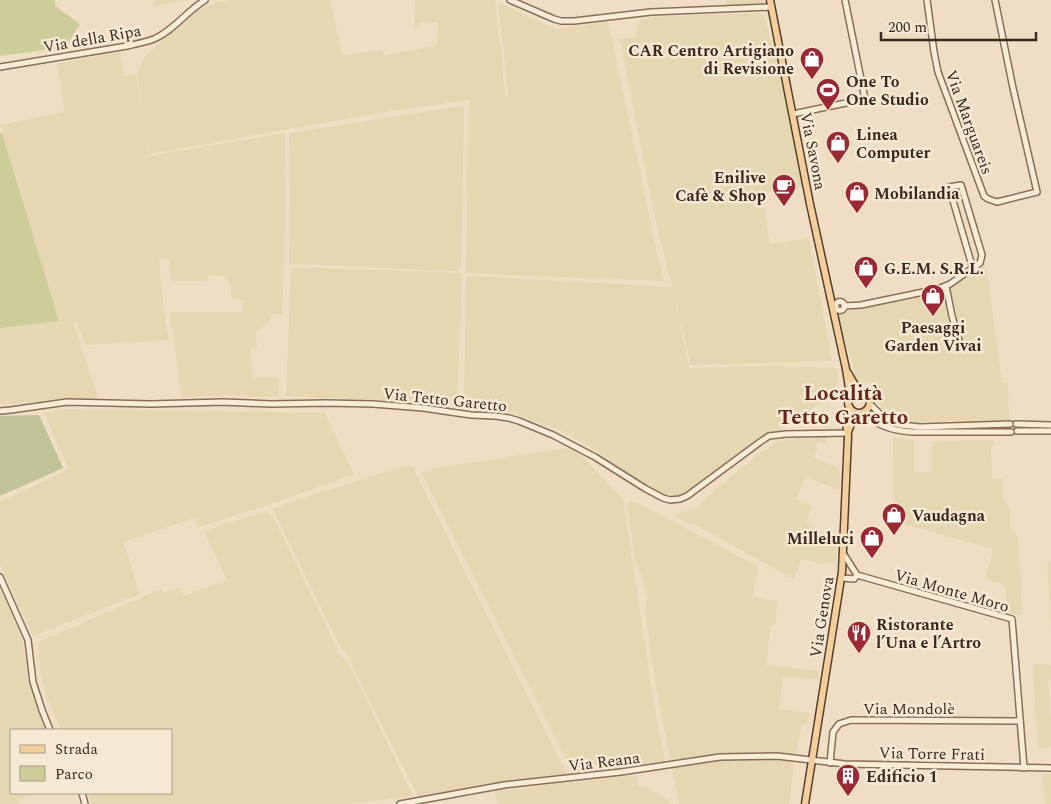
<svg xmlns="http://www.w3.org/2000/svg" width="1051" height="804" font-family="Spectral,serif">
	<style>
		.farmland { fill: #e4d7b1 }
		.green { fill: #cccd98 }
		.cemetery { fill: #c0c297 }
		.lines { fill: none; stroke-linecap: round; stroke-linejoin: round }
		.minor-casing { stroke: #896f5a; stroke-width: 8 }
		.major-casing { stroke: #573e2e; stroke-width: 9 }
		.minor { stroke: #f9ecd7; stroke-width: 5 }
		.major { stroke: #f2cf9c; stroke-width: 6 }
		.labels { text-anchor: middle; stroke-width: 5; stroke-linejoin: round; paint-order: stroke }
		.street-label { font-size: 16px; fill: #39291e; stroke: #f6e9d4 }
		.poi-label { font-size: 16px; font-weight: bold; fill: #39291e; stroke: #f6e9d4; text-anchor: start }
		.district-label { font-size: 21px; font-weight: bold; fill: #66261d; stroke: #f6e9d4 }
	</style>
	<rect width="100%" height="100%" fill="#efdec4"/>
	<g class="farmland">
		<path d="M154 0H187L153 7Z"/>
		<path d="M229 0H330L342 55 382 50 384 55 437 46 438 22H420L419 28H414L415 0H495L497 27 500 38 505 97 509 96 498 2 556 29 608 22 663 281 466 273 469 100 391 111 149 154 137 75 145 56 197 11 214 3Z"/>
		<path d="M726 0H763L764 5 726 6Z"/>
		<path d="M757 13 761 14 765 17 770 40H774L804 187 762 194 770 244 809 238 832 361 691 365 673 291 689 368 760 366 836 368 838 379 836 386 831 393 807 413 779 430 762 435 695 486 682 495 672 496 659 492 642 483 587 445 561 431 510 412 467 410 464 408V405L466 278 468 276 672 287 654 213 620 39 636 37 637 26 639 21 653 17Z"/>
		<path d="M120 52 124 76 136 75 149 156 285 133 284 261 282 314H271L268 323 256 332 257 348 251 349 252 377H278L279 385 278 397H252L231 395 182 397 170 312H243L244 300 232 298 230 282 224 276 211 275 208 277 207 281H171L169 259 159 258 164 313 169 340 86 345 77 323H73L98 398H63L25 403 0 404V328L59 321 0 125 64 112 60 77 57 64Z"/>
		<path d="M463 106 464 115 461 267 457 271 289 264 290 195 289 133Z"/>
		<path d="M986 265 1002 383H1008L1009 420 908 422 893 419 884 413 878 402 877 395 871 383 857 382 839 316 840 313 944 291Z"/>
		<path d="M291 267 462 273 457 403 286 396Z"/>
		<path d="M60 409 324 413 326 416 354 474 268 505 199 527 194 518 123 542 129 558 139 594 33 636 0 565V502L69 469 44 413Z"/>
		<path d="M795 436H827V443H817V450L813 458 836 467 840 472V490L806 477 796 499 812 506 806 523 828 534 838 542 836 563 835 564 827 561 826 565 802 559 800 561 798 571 793 579 698 526 676 518V516L682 511 697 508 714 491 760 453 782 439 795 440Z"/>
		<path d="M893 438 914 440V472H932V441L994 440 995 445 991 446 992 478 1002 479 1003 498 1005 502 1010 507V527L1012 531 1018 536 1022 615 1007 612 1005 585 986 579 993 549 894 521Z"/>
		<path d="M568 448 583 457 623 500 655 711 665 762 574 775 422 473 434 468Z"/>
		<path d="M412 466 568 776 506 783 418 797 346 652 342 650 273 509 288 503 391 470Z"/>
		<path d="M631 501 636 502 757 566 753 597 778 601 775 625H771L766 665 819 671V680L783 676 779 709 810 713 808 722 803 725 801 730 795 754 789 804H679L655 681 645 612 647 598 641 573 635 560 628 507 629 503Z"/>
		<path d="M267 511 274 519 339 653 348 663 413 796 351 804H91L89 793H171V730H61L45 692 41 675 38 642 162 589 163 593 180 587 184 596 227 580 204 531Z"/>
		<path d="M1047 562H1051V630Z"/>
		<path d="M0 587 22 637 28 678 39 714 46 730H11V793H37L18 800 20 804H0Z"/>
		<path d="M1035 664 1051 665V680H1048L1051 725V746L1038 750 1033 666Z"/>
		<path d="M1043 774H1051V804H1045Z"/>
		<path d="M636 775 638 786 647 788 667 799 672 804H498L494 791Z"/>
	</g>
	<g class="green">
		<path d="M0 0H55V6L80 24 66 47 0 56Z"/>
		<path d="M2 133 59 321 0 328V134Z"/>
	</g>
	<path class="cemetery" d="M39 415 63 468 0 496V416Z"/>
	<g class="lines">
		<defs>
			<g id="minor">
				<path d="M510 0 554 19 561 21H574L651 12 771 7"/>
				<path d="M927 0 934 52 938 72 984 196 988 199 997 202 1037 192 1013 88 995 0"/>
				<path d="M0 67 127 46C136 44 146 42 154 39 173 31 187 11 205 0"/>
				<path d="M793 114 865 99 845 0"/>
				<path d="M946 286 952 316 959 341"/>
				<circle cx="840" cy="306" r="4.5"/>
				<path d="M844 306 861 305 938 289 950 284 980 263 982 255 961 185 949 187 973 269"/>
				<path d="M870 404 884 418 892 423 901 425 920 427 1010 424"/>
				<path d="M0 411 11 410 67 402 151 404 223 402 271 404 326 403 373 404 423 408 471 415 495 416 509 418 519 421 553 435 595 457 646 489 663 498 670 500 680 499 687 496 760 442 769 436 786 434 848 433"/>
				<path d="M864 412C876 426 895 431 912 432H1011"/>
				<path d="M1016 424 1051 425"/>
				<path d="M1017 431H1051"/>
				<path d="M843 553 857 575 1012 619 1024 768"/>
				<path d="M0 577 28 640 33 682 42 710 50 730"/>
				<path d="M841 578 854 579 857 575"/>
				<path d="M830 763 833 732 839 724 851 720 1020 721"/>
				<path d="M82 793 85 804"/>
				<path d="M400 804 504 785 621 772 720 757 777 756 845 764 1051 768"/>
			</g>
			<g id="major">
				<path d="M770 0 810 204 846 369 850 395"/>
				<path d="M848 373 856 387 860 391"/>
				<circle cx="859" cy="402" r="11"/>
				<path d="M848 432 851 424 859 414"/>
				<path d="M805 804 842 572 848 436 846 423 849 407"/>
			</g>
		</defs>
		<use href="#minor" class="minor-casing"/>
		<use href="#major" class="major-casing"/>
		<use href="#minor" class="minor"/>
		<use href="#major" class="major"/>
	</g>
	<defs>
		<symbol id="shop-pin" viewBox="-11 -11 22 30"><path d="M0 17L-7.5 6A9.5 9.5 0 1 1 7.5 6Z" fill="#992a35" stroke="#f6e9d4"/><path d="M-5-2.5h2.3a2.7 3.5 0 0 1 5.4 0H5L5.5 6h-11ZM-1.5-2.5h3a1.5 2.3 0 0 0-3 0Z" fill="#fff"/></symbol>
		<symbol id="stadium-pin" viewBox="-11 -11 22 30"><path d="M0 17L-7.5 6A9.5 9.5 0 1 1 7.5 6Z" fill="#992a35" stroke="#f6e9d4"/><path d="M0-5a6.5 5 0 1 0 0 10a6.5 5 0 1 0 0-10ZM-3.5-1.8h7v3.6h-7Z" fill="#fff"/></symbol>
		<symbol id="cafe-pin" viewBox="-11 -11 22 30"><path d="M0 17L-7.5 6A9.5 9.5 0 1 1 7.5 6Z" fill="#992a35" stroke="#f6e9d4"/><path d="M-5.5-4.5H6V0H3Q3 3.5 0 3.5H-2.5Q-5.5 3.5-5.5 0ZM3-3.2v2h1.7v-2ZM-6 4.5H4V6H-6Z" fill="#fff"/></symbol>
		<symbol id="restaurant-pin" viewBox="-11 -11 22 30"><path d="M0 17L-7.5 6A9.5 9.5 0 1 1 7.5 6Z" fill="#992a35" stroke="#f6e9d4"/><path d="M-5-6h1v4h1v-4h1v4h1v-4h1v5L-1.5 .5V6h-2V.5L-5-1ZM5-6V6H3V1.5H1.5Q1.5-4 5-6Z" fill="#fff"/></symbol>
		<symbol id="building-pin" viewBox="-11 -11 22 30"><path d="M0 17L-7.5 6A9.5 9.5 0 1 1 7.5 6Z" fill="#992a35" stroke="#f6e9d4"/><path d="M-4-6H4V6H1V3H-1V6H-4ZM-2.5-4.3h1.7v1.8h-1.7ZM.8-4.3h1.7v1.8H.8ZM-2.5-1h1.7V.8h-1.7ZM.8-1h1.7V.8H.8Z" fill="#fff"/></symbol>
	</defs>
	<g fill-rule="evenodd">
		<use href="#shop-pin" x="798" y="45" width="28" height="38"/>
		<use href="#stadium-pin" x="814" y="76" width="28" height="38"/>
		<use href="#shop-pin" x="824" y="129" width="28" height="38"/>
		<use href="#cafe-pin" x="770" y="172" width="28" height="38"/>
		<use href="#shop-pin" x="843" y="179" width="28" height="38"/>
		<use href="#shop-pin" x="852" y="254" width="28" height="38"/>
		<use href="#shop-pin" x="919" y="282" width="28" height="38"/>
		<use href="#shop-pin" x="880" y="501" width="28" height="38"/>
		<use href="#shop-pin" x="858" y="524" width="28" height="38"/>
		<use href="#restaurant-pin" x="845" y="619" width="28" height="38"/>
		<use href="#building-pin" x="834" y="762" width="28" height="38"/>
	</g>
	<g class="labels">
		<g class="street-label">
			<text transform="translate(92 38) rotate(-10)" y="6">Via della Ripa</text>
			<text transform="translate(970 122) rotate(70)" y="6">Via Marguareis</text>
			<text transform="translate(814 151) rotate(79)" y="6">Via Savona</text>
			<text transform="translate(445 399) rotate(6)" y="6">Via Tetto Garetto</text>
			<text transform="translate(952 590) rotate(16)" y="6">Via Monte Moro</text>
			<text transform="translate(821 617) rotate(-81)" y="6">Via Genova</text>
			<text x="909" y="714">Via Mondolè</text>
			<text transform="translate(932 753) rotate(1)" y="6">Via Torre Frati</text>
			<text transform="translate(604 761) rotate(-7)" y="6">Via Reana</text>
		</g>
		<g class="poi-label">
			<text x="794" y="56" text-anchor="end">CAR Centro Artigiano<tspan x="794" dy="18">di Revisione</tspan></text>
			<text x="846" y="87">One To<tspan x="846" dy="18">One Studio</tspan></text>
			<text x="856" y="140">Linea<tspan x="856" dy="18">Computer</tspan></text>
			<text x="766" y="183" text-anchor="end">Enilive<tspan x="766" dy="18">Cafè &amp; Shop</tspan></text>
			<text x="874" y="199">Mobilandia</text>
			<text x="884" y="274">G.E.M. S.R.L.</text>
			<text x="933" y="333" text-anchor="middle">Paesaggi<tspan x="933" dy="18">Garden Vivai</tspan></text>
			<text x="912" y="521">Vaudagna</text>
			<text x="854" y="544" text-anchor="end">Milleluci</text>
			<text x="876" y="630">Ristorante<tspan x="876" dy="18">l’Una e l’Artro</tspan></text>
			<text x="866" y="782">Edificio 1</text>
		</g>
		<g class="district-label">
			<text x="843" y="400">Località<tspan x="843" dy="24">Tetto Garetto</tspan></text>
		</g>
	</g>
	<rect x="10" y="729" width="162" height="65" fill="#f6e9d4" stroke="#aa9c8b"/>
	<rect x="20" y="745" width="25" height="8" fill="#f2cf9c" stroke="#aa9c8b"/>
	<text x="55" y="754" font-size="15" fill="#39291e">Strada</text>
	<rect x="20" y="766" width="25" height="15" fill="#cccd98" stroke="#aa9c8b"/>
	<text x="55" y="779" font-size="15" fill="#39291e">Parco</text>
	<path d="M881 32v8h155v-8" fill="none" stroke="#39291e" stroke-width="2.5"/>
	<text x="888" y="32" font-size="15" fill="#39291e" stroke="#f6e9d4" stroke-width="4" paint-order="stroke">200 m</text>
</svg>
